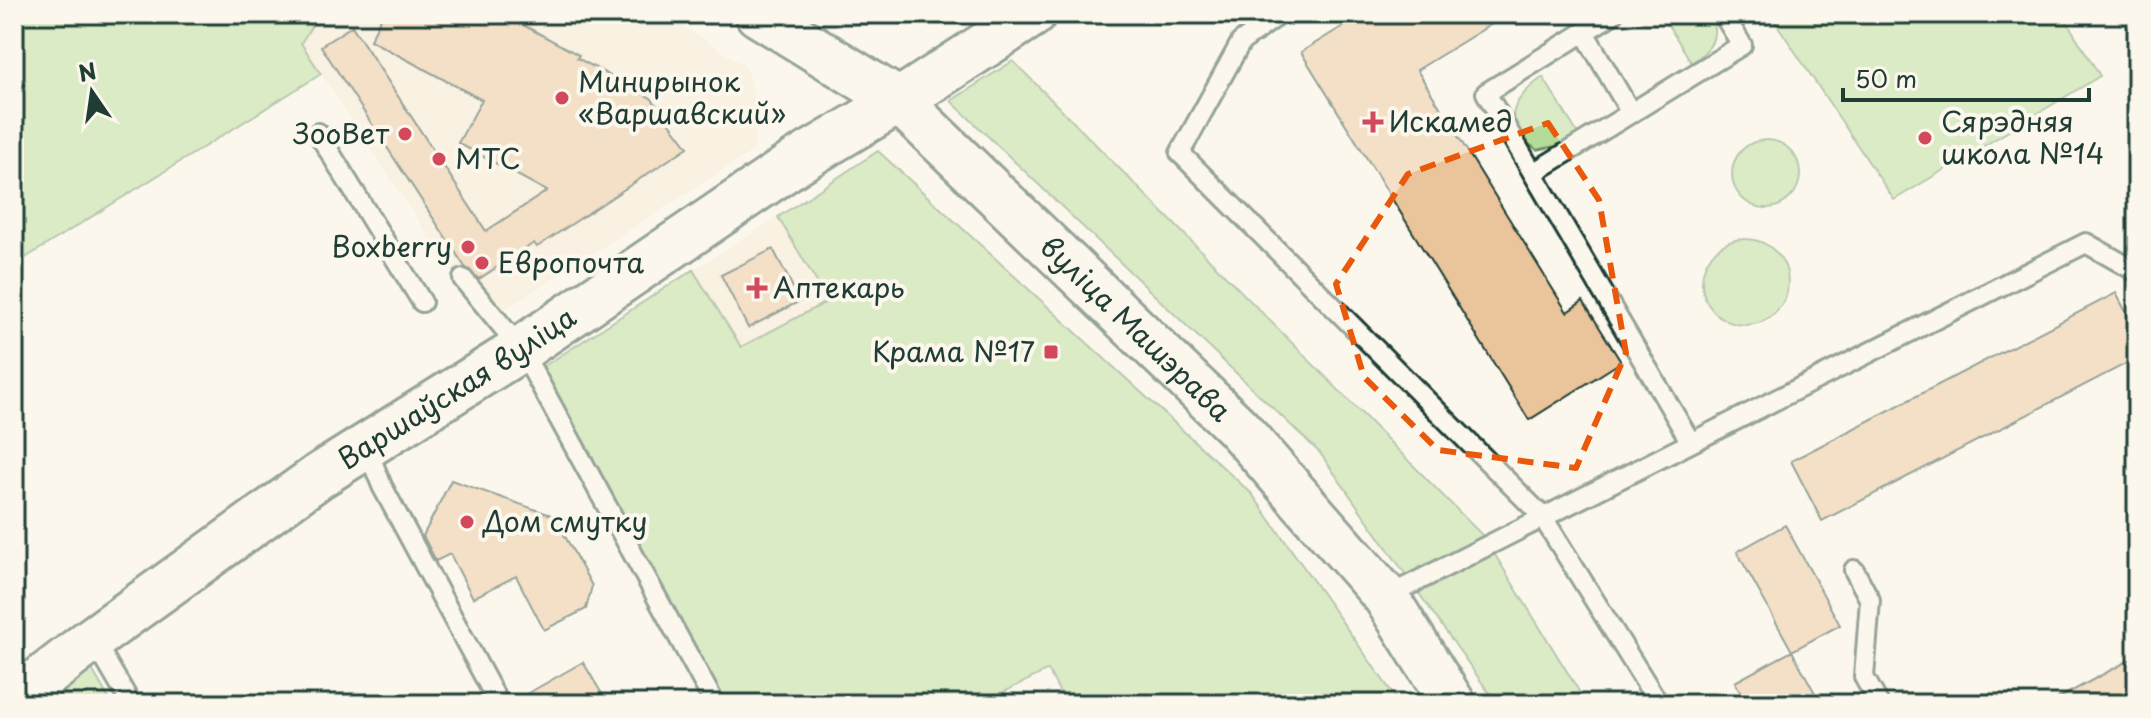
<svg xmlns="http://www.w3.org/2000/svg" width="2151" height="718" font-family="'Playpen Sans',sans-serif">
	<style>
		.built { fill: #f6e8d3 }
		.green { fill: #b4dc98; stroke: #6a8c66; stroke-width: 2 }
		.building { fill: #eac49a; stroke: #1f3d34; stroke-width: 2 }
		.lines { fill: none; stroke-linecap: round; stroke-linejoin: round }
		.lane-casing { stroke: #1f3d34; stroke-width: 24 }
		.secondary-casing { stroke: #1f3d34; stroke-width: 50 }
		.lane { stroke: #fbf7ec; stroke-width: 18 }
		.secondary { stroke: #fbf7ec; stroke-width: 44 }
		.marked { fill: none; stroke: #e8590c; stroke-width: 6; stroke-dasharray: 16 10; stroke-linejoin: round }
		.poi-dot { fill: #d1495b; stroke: #fbf7ec; stroke-width: 3 }
		.labels { text-anchor: middle; stroke-width: 8; stroke-linejoin: round; paint-order: stroke }
		.poi-label { font-size: 28px; fill: #1f3d34; stroke: #fbf7ec; text-anchor: start }
		.street-label { font-size: 28px; fill: #1f3d34; stroke: #fbf7ec }
	</style>
	<rect width="100%" height="100%" fill="#fbf7ec"/>
	<filter id="ink" filterUnits="userSpaceOnUse"><feTurbulence type="fractalNoise" baseFrequency=".0125" numOctaves="2"/><feDisplacementMap in="SourceGraphic" scale="16" xChannelSelector="R" yChannelSelector="G"/><feConvolveMatrix kernelMatrix="1 2 1 2 8 2 1 2 1" color-interpolation-filters="sRGB"/></filter>
	<g filter="url(#ink)">
		<g class="built">
			<path d="M319 14H664L746 67 757 108 753 151 485 322 301 43Z"/>
			<path d="M778 217 828 301 741 347 693 270Z"/>
		</g>
		<g class="green">
			<path d="M14 14H319L301 43 321 74 14 265Z"/>
			<path d="M1661 14H1711C1719 39 1712 48 1692 63Z"/>
			<path d="M1770 14H2062L2100 76 1894 200Z"/>
			<path d="M1013 61 1484 537 1587 704H1497L1320 453 951 101Z"/>
			<path d="M1543 77 1578 134 1560 145 1537 150C1531 145 1520 139 1517 132 1504 109 1526 89 1543 77Z"/>
			<circle cx="1766" cy="174" r="34"/>
			<path d="M878 151 1252 494 1400 704H1066L1048 670 980 704H718L535 372 693 270 741 347 828 301 778 217Z"/>
			<circle cx="1745" cy="282" r="43"/>
			<path d="M82 652 112 704H23Z"/>
		</g>
		<g class="building">
			<path d="M383 14H503L579 55 577 58 651 98 688 147 537 247 534 243 479 279 465 267 321 46 352 26 486 231 547 191 458 143 482 100 370 40Z"/>
			<path d="M1363 14H1508L1417 70 1567 312 1583 301 1621 362 1529 420 1301 52Z"/>
			<path d="M773 249 800 301 748 328 721 275Z"/>
			<path d="M2116 293 2137 333V358L1822 521 1791 461Z"/>
			<path d="M451 480 554 516 592 586 586 609 544 630 516 576 473 598 450 554 436 561 423 536Z"/>
			<path d="M1785 525 1840 625 1792 651 1737 552Z"/>
			<path d="M1792 651 1821 704H1747L1735 682Z"/>
			<path d="M2137 656V704H2048Z"/>
			<path d="M583 662 608 704H511V703Z"/>
		</g>
		<g class="lines">
			<defs>
				<g id="lane">
					<path d="M1280 14 1241 42 1180 153 1542 516 1654 696"/>
					<path d="M1613 14 1486 93 1690 441"/>
					<path d="M1584 32 1631 113"/>
					<path d="M318 133 422 302"/>
					<path d="M1533 173 1742 45 1723 14"/>
					<path d="M463 279 521 349 715 704"/>
					<path d="M366 446 382 486 499 704"/>
					<path d="M1854 570 1870 600 1864 677 1879 704"/>
					<path d="M1386 597 2086 243 2137 272"/>
					<path d="M93 639 131 704"/>
				</g>
				<g id="secondary">
					<path id="s1" d="M758 14 899 101 1237 427 1386 597 1453 704"/>
					<path id="s2" d="M14 700 93 639 319 476 521 349 796 162 899 101 1033 14"/>
				</g>
			</defs>
			<use href="#lane" class="lane-casing"/>
			<use href="#secondary" class="secondary-casing"/>
			<use href="#lane" class="lane"/>
			<use href="#secondary" class="secondary"/>
		</g>
	</g>
	<path d="M0 0H2151V718H0ZM1548 123 1599 200 1626 353 1576 468 1438 450 1364 377 1336 284 1408 174Z" fill="#fbf7ec" fill-opacity=".55" fill-rule="evenodd"/>
	<path class="marked" d="M1548 123 1599 200 1626 353 1576 468 1438 450 1364 377 1336 284 1408 174Z"/>
	<g class="poi-dot">
		<circle cx="562" cy="98" r="8"/>
		<path d="M1369 110h8v8h8v8h-8v8h-8v-8h-8v-8h8z"/>
		<circle cx="405" cy="134" r="8"/>
		<circle cx="1925" cy="138" r="8"/>
		<circle cx="439" cy="159" r="8"/>
		<circle cx="468" cy="247" r="8"/>
		<circle cx="482" cy="263" r="8"/>
		<path d="M753 276h8v8h8v8h-8v8h-8v-8h-8v-8h8z"/>
		<rect x="1043" y="344" width="16" height="16" rx="4"/>
		<circle cx="467" cy="522" r="8"/>
	</g>
	<g class="labels">
		<g class="poi-label">
			<text x="578" y="92">Минирынок<tspan x="578" dy="32">«Варшавский»</tspan></text>
			<text x="1389" y="132">Искамед</text>
			<text x="1941" y="132">Сярэдняя<tspan x="1941" dy="32">школа №14</tspan></text>
			<text x="389" y="144" text-anchor="end">ЗооВет</text>
			<text x="455" y="169">МТС</text>
			<text x="452" y="257" text-anchor="end">Boxberry</text>
			<text x="498" y="273">Европочта</text>
			<text x="773" y="298">Аптекарь</text>
			<text x="1035" y="362" text-anchor="end">Крама №17</text>
			<text x="483" y="532">Дом смутку</text>
		</g>
		<g class="street-label">
			<text dy="10" stroke="none"><textPath href="#s1" startOffset="494">вуліца Машэрава</textPath></text>
			<text dy="10" stroke="none"><textPath href="#s2" startOffset="542">Варшаўская вуліца</textPath></text>
		</g>
	</g>
	<rect width="2151" height="718" fill="none" stroke="#fbf7ec" stroke-width="48"/>
	<rect x="24" y="24" width="2103" height="670" fill="none" stroke="#1f3d34" stroke-width="3" filter="url(#ink)"/>
	<g transform="translate(92 92) rotate(347)" stroke="#fbf7ec" stroke-width="6" paint-order="stroke">
	<path d="M0-6L14 30L0 20L-14 30Z" fill="#1f3d34"/>
	<text y="-12" font-size="22" font-weight="bold" text-anchor="middle" fill="#1f3d34">N</text>
	</g>
	<path d="M1843 88v12h246v-12" fill="none" stroke="#1f3d34" stroke-width="4"/>
	<text x="1855" y="88" font-size="24" fill="#1f3d34" stroke="#fbf7ec" stroke-width="6" paint-order="stroke">50 m</text>
</svg>
